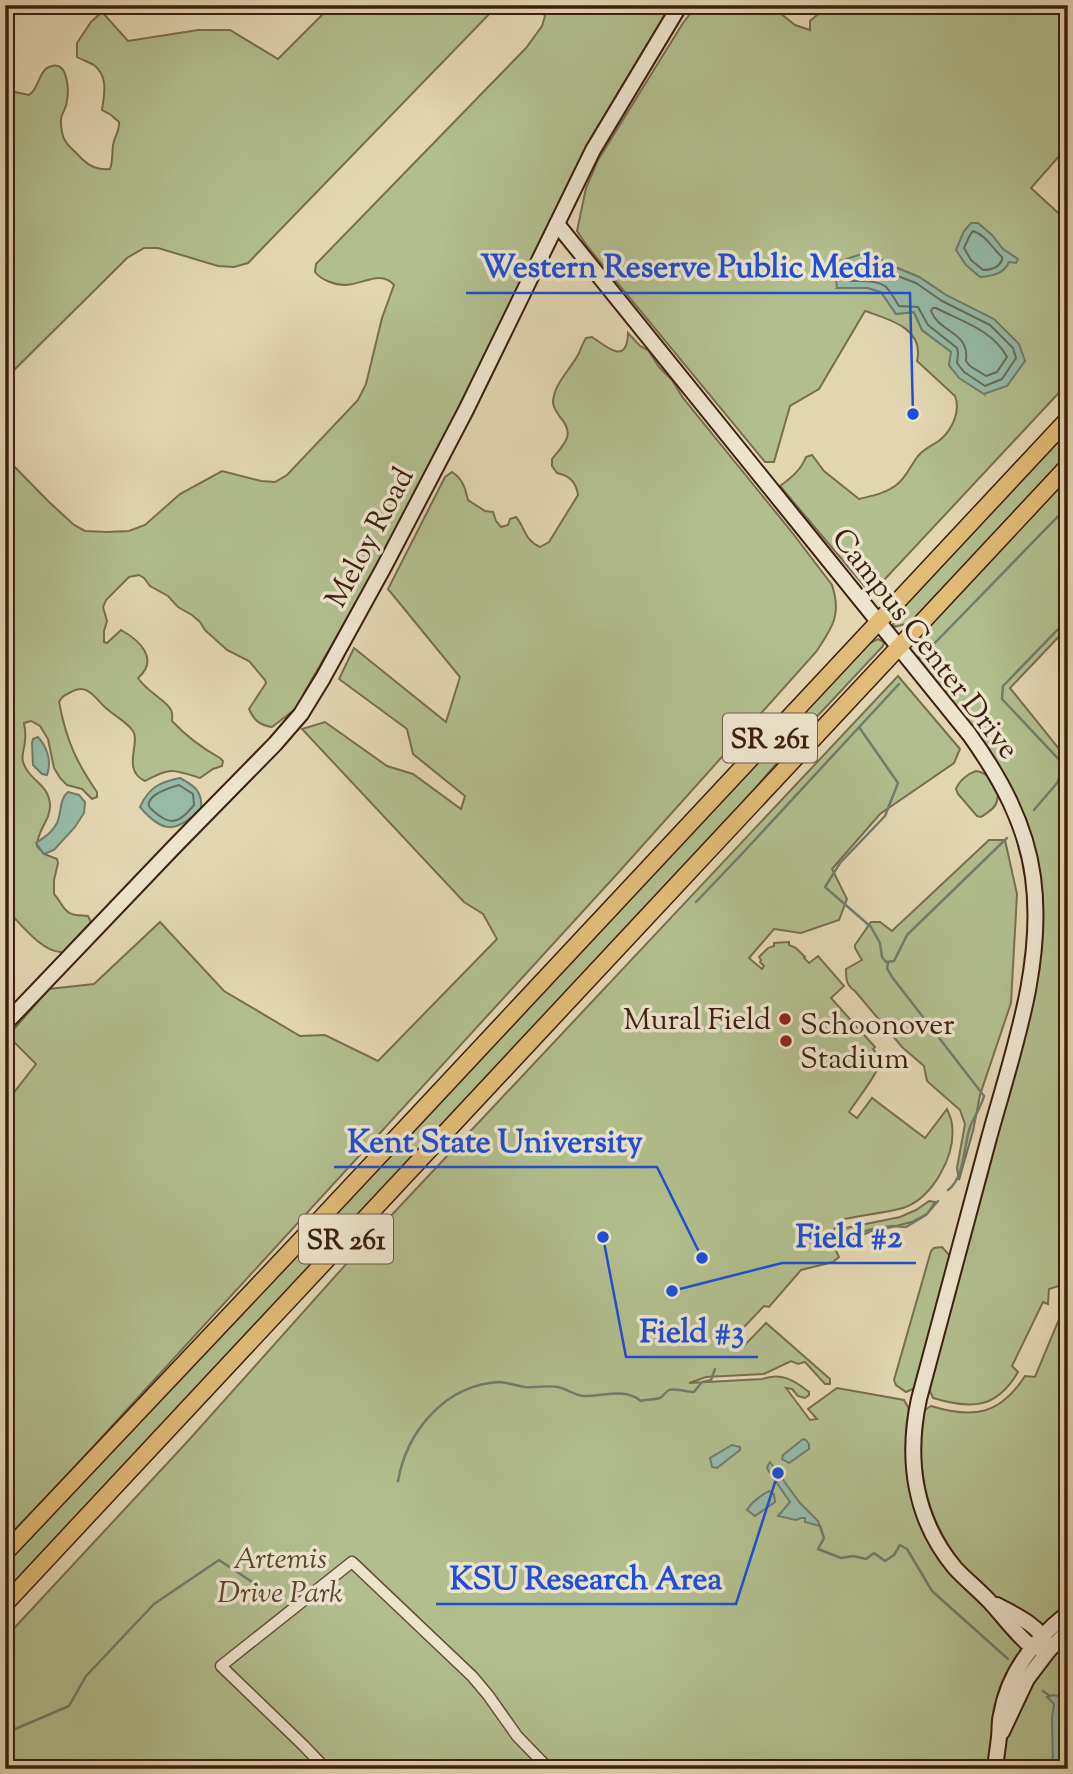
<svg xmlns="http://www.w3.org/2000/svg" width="1073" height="1774" font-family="'Sorts Mill Goudy',serif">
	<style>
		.green { fill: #b2be8d; stroke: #786e4e; stroke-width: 2; fill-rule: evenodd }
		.water { fill: #96baa7; stroke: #727c6a; stroke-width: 2 }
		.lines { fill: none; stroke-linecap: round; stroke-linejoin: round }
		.shore { stroke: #6a6c5a; stroke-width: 2 }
		.stream { stroke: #727c6a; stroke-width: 2.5 }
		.street-casing { stroke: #664d37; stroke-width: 13 }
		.secondary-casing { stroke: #3d1f0e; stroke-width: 18 }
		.primary-casing { stroke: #3d1f0e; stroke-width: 19 }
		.street { stroke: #ece4cc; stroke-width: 10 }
		.secondary { stroke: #ece4cc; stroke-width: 14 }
		.primary { stroke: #e1bb78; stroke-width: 16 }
		.poi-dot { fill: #8f2418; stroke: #ece4cc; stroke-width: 2.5 }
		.labels { text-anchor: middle; stroke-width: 7; stroke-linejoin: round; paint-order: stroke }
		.shield { fill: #ece4cc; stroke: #725a47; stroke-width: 2 }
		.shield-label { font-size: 28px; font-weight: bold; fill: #3d1f0e }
		.street-label { font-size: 30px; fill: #3d1f0e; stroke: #ece4cc }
		.poi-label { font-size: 30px; fill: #3d1f0e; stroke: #ece4cc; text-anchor: end }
		.park-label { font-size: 30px; font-style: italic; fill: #5a472e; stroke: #ece4cc }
		.leader { fill: none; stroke: #1d4ed8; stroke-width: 2.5 }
		.callout-dot { fill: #1d4ed8; stroke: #ece4cc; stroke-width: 2.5 }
		.callout-label { font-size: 32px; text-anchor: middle; font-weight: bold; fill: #1d4ed8; stroke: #ece4cc; stroke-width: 7; stroke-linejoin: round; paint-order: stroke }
	</style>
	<rect width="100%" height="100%" fill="#e2d6b1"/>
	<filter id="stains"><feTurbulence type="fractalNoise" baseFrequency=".00286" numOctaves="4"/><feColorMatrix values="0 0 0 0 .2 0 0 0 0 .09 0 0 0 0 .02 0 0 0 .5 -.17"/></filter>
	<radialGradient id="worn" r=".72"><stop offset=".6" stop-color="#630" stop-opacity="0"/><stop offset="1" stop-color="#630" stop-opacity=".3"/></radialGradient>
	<g class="green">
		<path d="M332 5H498L248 263 234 267 218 266 158 248H144L127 258 5 379V90L29 95C40 88 38 69 52 66 68 62 69 90 67 100 67 106 64 110 62 115 60 120 61 127 62 132 63 143 74 150 81 158 90 167 98 170 110 169 113 161 112 153 113 145 114 136 120 133 119 122L111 115 102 110C104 95 109 77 94 65 89 62 82 60 77 57V43L91 22 102 12 128 41 198 30H230L278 59Z"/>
		<path d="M538 5H671L672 7 573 176 538 248 498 339 386 551 304 693 302 704 272 727C259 725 254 720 249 709L266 683 265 680 249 661 227 650 205 630 200 622 192 615 178 607 168 596 150 586 144 578 139 575 129 577 106 600 103 607 107 621 104 631V642L107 643 121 630C139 640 160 659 138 678 146 691 167 701 171 710 173 713 172 717 172 721 186 736 202 748 220 758L223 761 222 766 213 769 200 778C173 769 170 767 145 781 121 770 141 742 133 731 127 722 115 716 107 709 96 700 88 682 71 692 65 695 62 696 59 702 66 739 76 762 97 792V797L92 799 82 789 67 785 60 778 54 768 48 739 40 726 31 721 24 723C25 729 26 734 25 740 25 748 21 754 23 762 29 781 48 783 50 804 51 820 37 830 37 846L44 854 57 859 58 863 54 880V894C61 901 64 914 76 915 80 916 84 915 88 916L91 922 63 952C43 954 19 922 5 908V457L48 501 74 525 85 531 107 532 129 531 145 525 180 494 222 471 261 481 275 482 287 475 358 400 366 384 382 318 394 285C381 269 362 285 345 285 335 285 321 280 315 272L316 264 526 48 542 26 545 16Z"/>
		<path d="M697 5H770L795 25 810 30V21L829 5H1068V107L1062 120 1068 127V146L1031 188 1068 222V383L871 594 780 486C791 478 801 470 806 457L812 455 824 471 859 499C871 496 884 494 895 486 906 479 910 466 918 456 925 448 932 446 940 440 952 430 961 411 955 396L917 361C925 328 888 319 865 311L819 389 790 406 774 462H765L587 246 577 231 586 188 598 160 683 23ZM868 252 890 265 919 277 946 295 984 394 959 377 949 365 952 352 922 330 914 312 896 314 881 292 868 288H837Z"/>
		<path d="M628 333 640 346 648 350 659 367 672 380 683 398 791 531 832 585C842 615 832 628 816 652L617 874 80 1461 5 1540V1104L36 1064 8 1036 49 989 94 984 160 922 224 991 300 1036 325 1035 378 1061 497 939 483 914 464 902 302 729 325 722 387 766 413 774 461 809 465 796 413 754 407 729 339 679 354 648 446 722 460 677 388 589 445 477 452 472C463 479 465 488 468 500L485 511 493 512 496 521 501 527 508 525 510 519 516 517C526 529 524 540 540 547L549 542 578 495C576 482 570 476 557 473L552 466V459C564 444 576 435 560 417 557 412 553 408 553 402 554 383 571 369 579 353 581 348 583 343 586 338L592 337C607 347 627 366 628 333Z"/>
		<path d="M1068 427V454L914 619 909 623 895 627 893 625 895 619 902 609Z"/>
		<path d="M1068 476V627L1010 688 1068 760V1283L1049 1289 1048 1304 1043 1302 1012 1366 1018 1372C996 1410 970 1409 933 1398L929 1389 1034 988 1035 851 1026 820 1015 796 995 760 978 735 920 661C917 652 916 647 918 638Z"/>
		<path d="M878 639 884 642 883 646 810 724 741 805 5 1592V1563L855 654 864 646Z"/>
		<path d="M898 676 960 749 954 763 880 814 832 869 847 899 839 920 801 933 774 929 749 958 762 969 764 966 760 962 761 960 759 957 768 948 774 946V943L789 942V945L796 948 805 957 804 958 809 963 818 956 844 986 831 998 875 1047 873 1049 881 1059 877 1065 879 1066C871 1083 859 1097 849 1112L857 1118 872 1098 925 1138 947 1109C949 1114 952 1120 952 1125 956 1155 933 1198 903 1208 884 1213 863 1215 844 1219 828 1229 831 1242 839 1257L833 1262 801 1270 769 1307 764 1306 745 1326 732 1337 736 1349 740 1350 766 1323 830 1379V1384H825L805 1362 798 1364 791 1361 764 1374 706 1377 689 1383 762 1379C781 1372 794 1380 809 1392V1395L805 1398 798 1396 792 1389 786 1388 810 1420 817 1419 808 1409 837 1388 904 1400 909 1409C902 1448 906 1494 923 1531 933 1552 951 1574 968 1591 985 1609 1006 1624 1021 1644L1020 1654 994 1717 988 1769H5V1638L188 1441 356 1253Z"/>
		<path d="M976 771C988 772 1001 788 997 801 996 808 987 813 981 817L977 816 958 794 956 789C959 781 967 774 976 771Z"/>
		<path d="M989 840H1005L1017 894 1011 1003 980 1095 973 1131 959 1180 957 1168 965 1124 960 1110 927 1081 924 1066 902 1047 855 991C846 985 846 979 846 969L862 960 855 948V945L871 922H880L892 931Z"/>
		<path d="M929 1201 935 1202 927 1214 912 1222 867 1233 849 1241 844 1240 839 1237V1233L846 1228 900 1217 916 1210Z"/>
		<path d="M942 1247 950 1256 915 1388 906 1392 896 1385 894 1380 931 1251 934 1248Z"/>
		<path d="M1068 1298V1608L1048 1624 1041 1626C955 1585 909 1506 923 1411L931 1406C973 1419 1000 1415 1025 1376L1035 1377 1065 1305 1060 1302Z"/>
		<path d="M1068 1637V1769H1002C1004 1744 1011 1716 1023 1694 1034 1675 1054 1654 1068 1637Z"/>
	</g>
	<g class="water">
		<path d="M971 223H978L992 235 1003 249 1018 259 1016 263 1009 262C1004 274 992 276 980 277L966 265 956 250 964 231Z"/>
		<path d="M868 252 890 265 919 277 946 295 994 319 1019 344 1025 361 1007 386 984 394 959 378 949 365 951 352 922 330 914 312 896 314 881 292 868 288H837L834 263Z"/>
		<path d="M38 737C47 747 52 761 47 775L42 774 33 765 32 743 33 739Z"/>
		<path d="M180 778C195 786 203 792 201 809 176 833 163 834 140 807 149 787 160 782 180 778Z"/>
		<path d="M68 792 79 795 85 802 84 813 75 827 54 850 44 854 36 843C44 837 52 833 57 823 62 812 59 799 68 792Z"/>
		<path d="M803 1439 806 1440 809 1444V1449L789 1463 782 1459 783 1455Z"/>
		<path d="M732 1445 740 1447V1450L717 1468 712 1467 710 1458Z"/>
		<path d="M770 1462 800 1503 818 1521 820 1526 805 1522V1518H801L796 1520 778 1516 790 1502 768 1470 767 1467Z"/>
		<path d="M769 1491 774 1494 775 1502 755 1516 747 1510C752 1501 760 1496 769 1491Z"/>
		<path d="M1068 1694V1769H1053L1052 1718 1054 1704 1047 1697 1053 1695 1064 1697Z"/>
	</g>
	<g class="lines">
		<g class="shore">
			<path d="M973 231C986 235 992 248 1002 257V260C999 267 991 270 983 270L971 260 964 248 970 235Z"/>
			<path d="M867 260 887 272 916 283 942 301 990 325 1013 348 1016 358 1002 379 985 386 964 372 957 363 958 353 957 348 928 325 918 307 899 306C895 300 890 290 885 286 873 278 856 283 844 280L842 271 843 268Z"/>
			<path d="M933 308H936C961 321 993 330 1007 357L997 372 986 376 970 366 966 361C970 331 940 334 931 311Z"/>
			<path d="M179 785 193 794 194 805C189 811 181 821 172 821 166 821 161 817 157 814 156 813 149 808 149 806 146 795 171 787 179 785Z"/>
			<path d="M1060 1769 1059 1719 1061 1706 1068 1703"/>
		</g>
		<g class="stream">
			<path d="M930 648 1068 506"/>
			<path d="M859 727 898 783 885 816 840 863 825 887 871 927 880 943 882 957 886 962 894 961 907 935 1007 838"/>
			<path d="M1034 810 1057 783 1065 766 1002 699 1003 686 1068 619"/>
			<path d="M696 902 739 857 899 684"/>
			<path d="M888 963 887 968 892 977 984 1096C981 1107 974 1117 970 1127 964 1145 964 1179 948 1190"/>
			<path d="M843 1237 873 1229 893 1226 906 1227 926 1215 938 1201"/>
			<path d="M398 1481C407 1431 445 1385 499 1382 507 1382 517 1386 525 1387 536 1388 547 1385 558 1387 567 1389 574 1395 583 1396 602 1397 625 1387 641 1401 647 1399 654 1400 660 1398 664 1396 665 1392 669 1390 673 1388 689 1392 694 1392L702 1382 711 1380 715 1369"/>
			<path d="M820 1526 824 1538 818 1549 841 1558 853 1556 866 1559 874 1553 885 1561 894 1555 900 1545 907 1549 932 1591 1008 1659"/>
			<path d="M1043 1691 1050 1696"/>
			<path d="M5 1730 15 1729 69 1706 86 1676 154 1604 219 1560 272 1595 279 1598 281 1596"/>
		</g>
		<defs>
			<path id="street" d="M326 1769 303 1745 221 1666 352 1562 472 1676 488 1695 517 1736 549 1769"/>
			<g id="secondary">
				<path d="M557 224 969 734C1000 777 1026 824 1033 877 1045 965 1012 1054 989 1138 966 1225 943 1312 919 1399 906 1459 914 1519 955 1568 966 1580 979 1590 990 1602 1002 1615 1013 1630 1026 1642L1033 1647 1049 1650"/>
				<path d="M5 1024 174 847 275 744 301 714 323 678 384 567 466 410 593 150 680 5"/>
				<path d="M997 1605C1013 1614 1039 1625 1046 1643"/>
				<path d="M1002 1732 1027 1679 1049 1650 1068 1631"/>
				<path d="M995 1769C996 1758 998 1747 999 1737 1000 1729 999 1722 1001 1715 1008 1673 1035 1639 1068 1613"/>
			</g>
			<g id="primary">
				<path d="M5 1553 297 1244 1068 419"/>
				<path d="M5 1604 1068 466"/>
			</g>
		</defs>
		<use href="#street" class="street-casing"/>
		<use href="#secondary" class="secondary-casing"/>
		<use href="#primary" class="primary-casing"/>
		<use href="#street" class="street"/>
		<use href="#secondary" class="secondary"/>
		<use href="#primary" class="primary"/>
	</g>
	<g class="poi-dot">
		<circle cx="785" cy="1019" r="7"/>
		<circle cx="786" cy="1041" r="7"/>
	</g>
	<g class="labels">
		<g class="shield">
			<rect x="723" y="713.5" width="94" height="49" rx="5"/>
			<rect x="299" y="1214.5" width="94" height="49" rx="5"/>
		</g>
		<g class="shield-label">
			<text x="770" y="748">SR 261</text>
			<text x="346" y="1249">SR 261</text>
		</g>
		<g class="street-label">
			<text transform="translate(369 537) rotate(-62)" y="10">Meloy Road</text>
			<text transform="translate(926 643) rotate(52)" y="10">Campus Center Drive</text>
		</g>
		<g class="poi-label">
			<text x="771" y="1029">Mural Field</text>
			<text x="800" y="1034" text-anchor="start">Schoonover<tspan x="800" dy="34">Stadium</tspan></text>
		</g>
		<g class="park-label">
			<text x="280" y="1568">Artemis<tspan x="280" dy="34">Drive Park</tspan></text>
		</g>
	</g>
	<path class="leader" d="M913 414L910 293H466M702 1258L657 1167H334M672 1291L782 1263H916M603 1237L626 1357H758M778 1473L736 1604H436"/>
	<g class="callout-dot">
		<circle cx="913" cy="414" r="7"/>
		<circle cx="702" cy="1258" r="7"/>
		<circle cx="672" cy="1291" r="7"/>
		<circle cx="603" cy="1237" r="7"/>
		<circle cx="778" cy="1473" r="7"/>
	</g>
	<g class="callout-label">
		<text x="688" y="277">Western Reserve Public Media</text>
		<text x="495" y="1152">Kent State University</text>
		<text x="849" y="1247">Field #2</text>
		<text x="692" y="1342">Field #3</text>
		<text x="586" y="1589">KSU Research Area</text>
	</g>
	<rect width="1073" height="1774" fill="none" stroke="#e2d6b1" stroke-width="28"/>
	<rect x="7" y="7" width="1059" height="1760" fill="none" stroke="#3d1f0e" stroke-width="3.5"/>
	<rect x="14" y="14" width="1045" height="1746" fill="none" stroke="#3d1f0e" stroke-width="2"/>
	<rect width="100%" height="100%" filter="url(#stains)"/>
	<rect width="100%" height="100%" fill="url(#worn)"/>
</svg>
